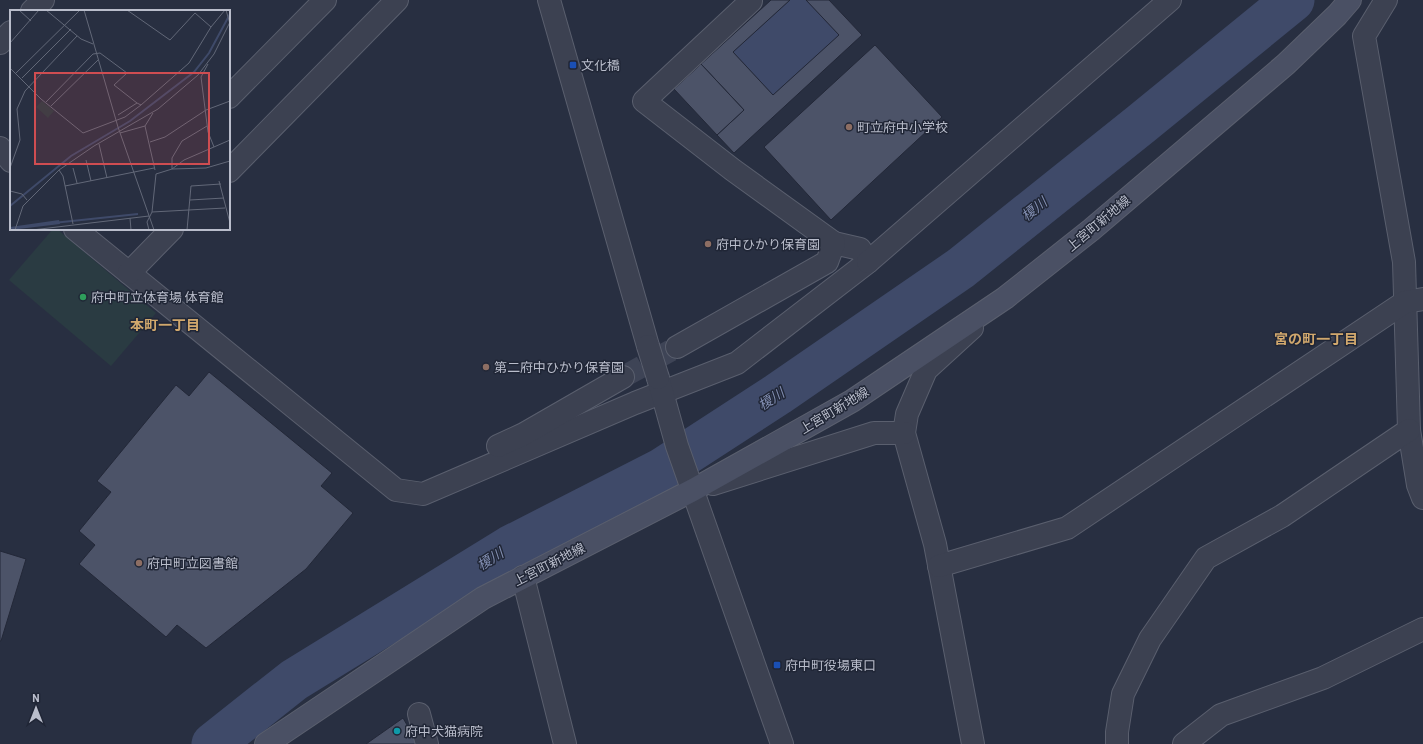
<svg xmlns="http://www.w3.org/2000/svg" width="1423" height="744" font-family="Barlow,'Noto Sans JP',sans-serif">
	<style>
		.green { fill: #2a3b42 }
		.water { fill: #3f4a69 }
		.lines { fill: none; stroke-linecap: round; stroke-linejoin: round }
		.river { stroke: #3f4a69; stroke-width: 43 }
		.building { fill: #4c5368; stroke: #232838 }
		.minor-tunnel { stroke: #3e4456; stroke-width: 22; stroke-dasharray: 22 11; stroke-linecap: butt }
		.minor-casing { stroke: #5a5f6e; stroke-width: 24 }
		.tertiary-casing { stroke: #5a5f6e; stroke-width: 24 }
		.secondary-casing { stroke: #5a5f6e; stroke-width: 24 }
		.minor { stroke: #3c4151; stroke-width: 22 }
		.tertiary { stroke: #3c4151; stroke-width: 22 }
		.secondary { stroke: #4a5064; stroke-width: 22 }
		.tertiary-bridge-casing { stroke: #5a5f6e; stroke-width: 24; stroke-linecap: butt }
		.tertiary-bridge { stroke: #3c4151; stroke-width: 22 }
		.transit-dot { fill: #1a4fb4; stroke: #202636; stroke-width: 1.5 }
		.education-dot { fill: #8d6e63; stroke: #202636; stroke-width: 1.5 }
		.leisure-dot { fill: #2e9e5b; stroke: #202636; stroke-width: 1.5 }
		.culture-dot { fill: #0f9aa8; stroke: #202636; stroke-width: 1.5 }
		.labels { text-anchor: middle; stroke-width: 3; stroke-linejoin: round; paint-order: stroke }
		.poi-label { font-size: 13px; fill: #b9bdcb; stroke: #202636; text-anchor: start }
		.street-label { font-size: 13px; fill: #b9bdcb; stroke: #202636 }
		.water-label { font-size: 14px; font-style: italic; fill: #828eb1; stroke: #202636 }
		.neighbourhood-label { font-size: 14px; font-weight: bold; fill: #d1a86d; stroke: #202636 }
		.inset-river { fill: none; stroke: #3f4a69; stroke-width: 2 }
		.inset-road { fill: none; stroke: #626878; stroke-width: 1 }
		.view { fill: #cf4d51; fill-opacity: 0.15; stroke: #cf4d51; stroke-width: 2 }
		.inset-edge { fill: none; stroke: #b9bdcb; stroke-width: 2 }
	</style>
	<rect width="100%" height="100%" fill="#282f41"/>
	<path class="green" d="M53 229H57L156 313 111 366 9 280Z"/>
	<path class="water" d="M790 0H806L839 35 773 95 733 52Z"/>
	<g class="lines">
		<path class="river" d="M213 744 294 680 510 547 661 470 778 394 961 268 1141 124 1293 0"/>
	</g>
	<g class="building">
		<path d="M771 0H790L733 52 773 95 839 35 806 0H829L862 35 734 153 717 135 744 110 701 64Z"/>
		<path d="M875 45 942 117 831 220 764 147Z"/>
		<path d="M701 64 744 110 717 135 674 89Z"/>
		<path d="M209 372 332 473 321 486 353 513 306 569 206 648 177 625 166 637 79 564 95 545 79 531 111 492 97 481 176 385 189 396Z"/>
		<path d="M0 551 26 559 1 641H0Z"/>
		<path d="M403 718 418 744H366Z"/>
	</g>
	<g class="lines">
		<path class="minor-tunnel" d="M623 377 677 347"/>
		<defs>
			<g id="minor">
				<path d="M1386 0 1364 36 1404 262 1409 430 1418 485 1423 498"/>
				<path d="M32 11 43 0"/>
				<path d="M0 43 11 32"/>
				<path d="M229 97 325 0"/>
				<path d="M0 148 11 161"/>
				<path d="M229 171 397 0"/>
				<path d="M75 229 396 490 423 494 635 403 737 363 868 262 860 249 834 243"/>
				<path d="M868 262 1170 0"/>
				<path d="M129 273 172 229"/>
				<path d="M972 328 926 370 907 414 904 433 935 544 973 744"/>
				<path d="M677 347 827 262 834 243 733 170 644 101 751 1 750 0"/>
				<path d="M498 446 524 434 623 377"/>
				<path d="M713 484 874 433H904"/>
				<path d="M939 566 1067 528 1405 302 1423 299"/>
				<path d="M523 577 565 744"/>
				<path d="M419 714 427 744"/>
				<path d="M1117 744V732L1123 694 1150 639 1206 558 1282 516 1409 430"/>
				<path d="M1184 744 1221 715 1323 678 1423 629"/>
			</g>
			<g id="tertiary">
				<path d="M549 0 648 346"/>
				<path d="M658 378 677 446 782 744"/>
			</g>
			<path id="secondary" d="M266 744 483 598 693 490 852 401 1005 298 1091 230 1286 64 1337 15 1350 0"/>
		</defs>
		<use href="#minor" class="minor-casing"/>
		<use href="#tertiary" class="tertiary-casing"/>
		<use href="#secondary" class="secondary-casing"/>
		<use href="#minor" class="minor"/>
		<use href="#tertiary" class="tertiary"/>
		<use href="#secondary" class="secondary"/>
		<defs>
			<path id="tertiary-bridge" d="M648 346 658 378"/>
		</defs>
		<use href="#tertiary-bridge" class="tertiary-bridge-casing"/>
		<use href="#tertiary-bridge" class="tertiary-bridge"/>
	</g>
	<g class="transit-dot">
		<rect x="569" y="61" width="8" height="8" rx="2"/>
		<rect x="773" y="661" width="8" height="8" rx="2"/>
	</g>
	<g class="education-dot">
		<circle cx="849" cy="127" r="4"/>
		<circle cx="708" cy="244" r="4"/>
		<circle cx="486" cy="367" r="4"/>
		<circle cx="139" cy="563" r="4"/>
	</g>
	<circle class="leisure-dot" cx="83" cy="297" r="4"/>
	<circle class="culture-dot" cx="397" cy="731" r="4"/>
	<g class="labels">
		<g class="poi-label">
			<text x="581" y="70">文化橋</text>
			<text x="857" y="132">町立府中小学校</text>
			<text x="716" y="249">府中ひかり保育園</text>
			<text x="91" y="302">府中町立体育場 体育館</text>
			<text x="494" y="372">第二府中ひかり保育園</text>
			<text x="147" y="568">府中町立図書館</text>
			<text x="785" y="670">府中町役場東口</text>
			<text x="405" y="736">府中犬猫病院</text>
		</g>
		<g class="street-label">
			<text transform="translate(1098 223) rotate(-40)" y="5">上宮町新地線</text>
			<text transform="translate(834 410) rotate(-31)" y="5">上宮町新地線</text>
			<text transform="translate(549 564) rotate(-27)" y="5">上宮町新地線</text>
		</g>
		<g class="water-label">
			<text transform="translate(1034 209) rotate(-39)" y="5">榎川</text>
			<text transform="translate(771 399) rotate(-33)" y="5">榎川</text>
			<text transform="translate(490 559) rotate(-32)" y="5">榎川</text>
		</g>
		<g class="neighbourhood-label">
			<text x="165" y="330">本町一丁目</text>
			<text x="1316" y="344">宮の町一丁目</text>
		</g>
	</g>
	<g transform="translate(10 10)">
		<rect width="220" height="220" fill="#282f41"/>
		<path d="M32 91 44 101 38 108 26 97Z" fill="#2a3b42"/>
		<path d="M49 210 50 214 0 220V217Z" fill="#3f4a69"/>
		<path class="inset-river" d="M0 196 61 146 120 111 184 62 199 43 220 4M43 213 128 204"/>
		<path class="inset-road" d="M9 0 21 11M36 0 71 29 83 34M74 0 108 117 144 220M117 0 160 30 185 3 201 17M216 0 220 14M0 33 29 0M198 54 191 67 198 122 204 137M0 58 31 89 73 123 115 107 131 95 127 93M6 63 70 0M12 68 61 19M36 92 83 44 90 43 117 63 104 75 127 93 108 105M131 95 179 53 201 17 215 0M41 96 88 50M143 103 135 116 145 160M0 119V147M110 123 135 116M140 132 155 127 196 100 220 91M89 134 97 168M76 150 81 171M0 158 10 130 7 99 15 81 67 26M63 158 67 173M162 159 196 158 220 151M162 159V148L172 131 197 116M49 160 53 166 63 214M209 171 220 213M55 176 144 158M0 181 12 184 17 190M180 190 214 188M142 202 215 198M120 208 121 220M5 220 13 196 49 160 84 136 148 99 188 65 204 44 220 12M22 220 139 206M139 220 137 212 142 202 146 164 162 159 174 150 220 130M177 220 181 176 211 174"/>
		<path class="view" d="M25 63H199V154H25Z"/>
		<rect width="220" height="220" class="inset-edge"/>
	</g>
	<g transform="translate(36 708)" stroke="#202636" stroke-width="3" paint-order="stroke">
	<path d="M0-3L7 15L0 10L-7 15Z" fill="#b9bdcb"/>
	<text y="-6" font-size="11" font-weight="bold" text-anchor="middle" fill="#b9bdcb">N</text>
	</g>
</svg>
